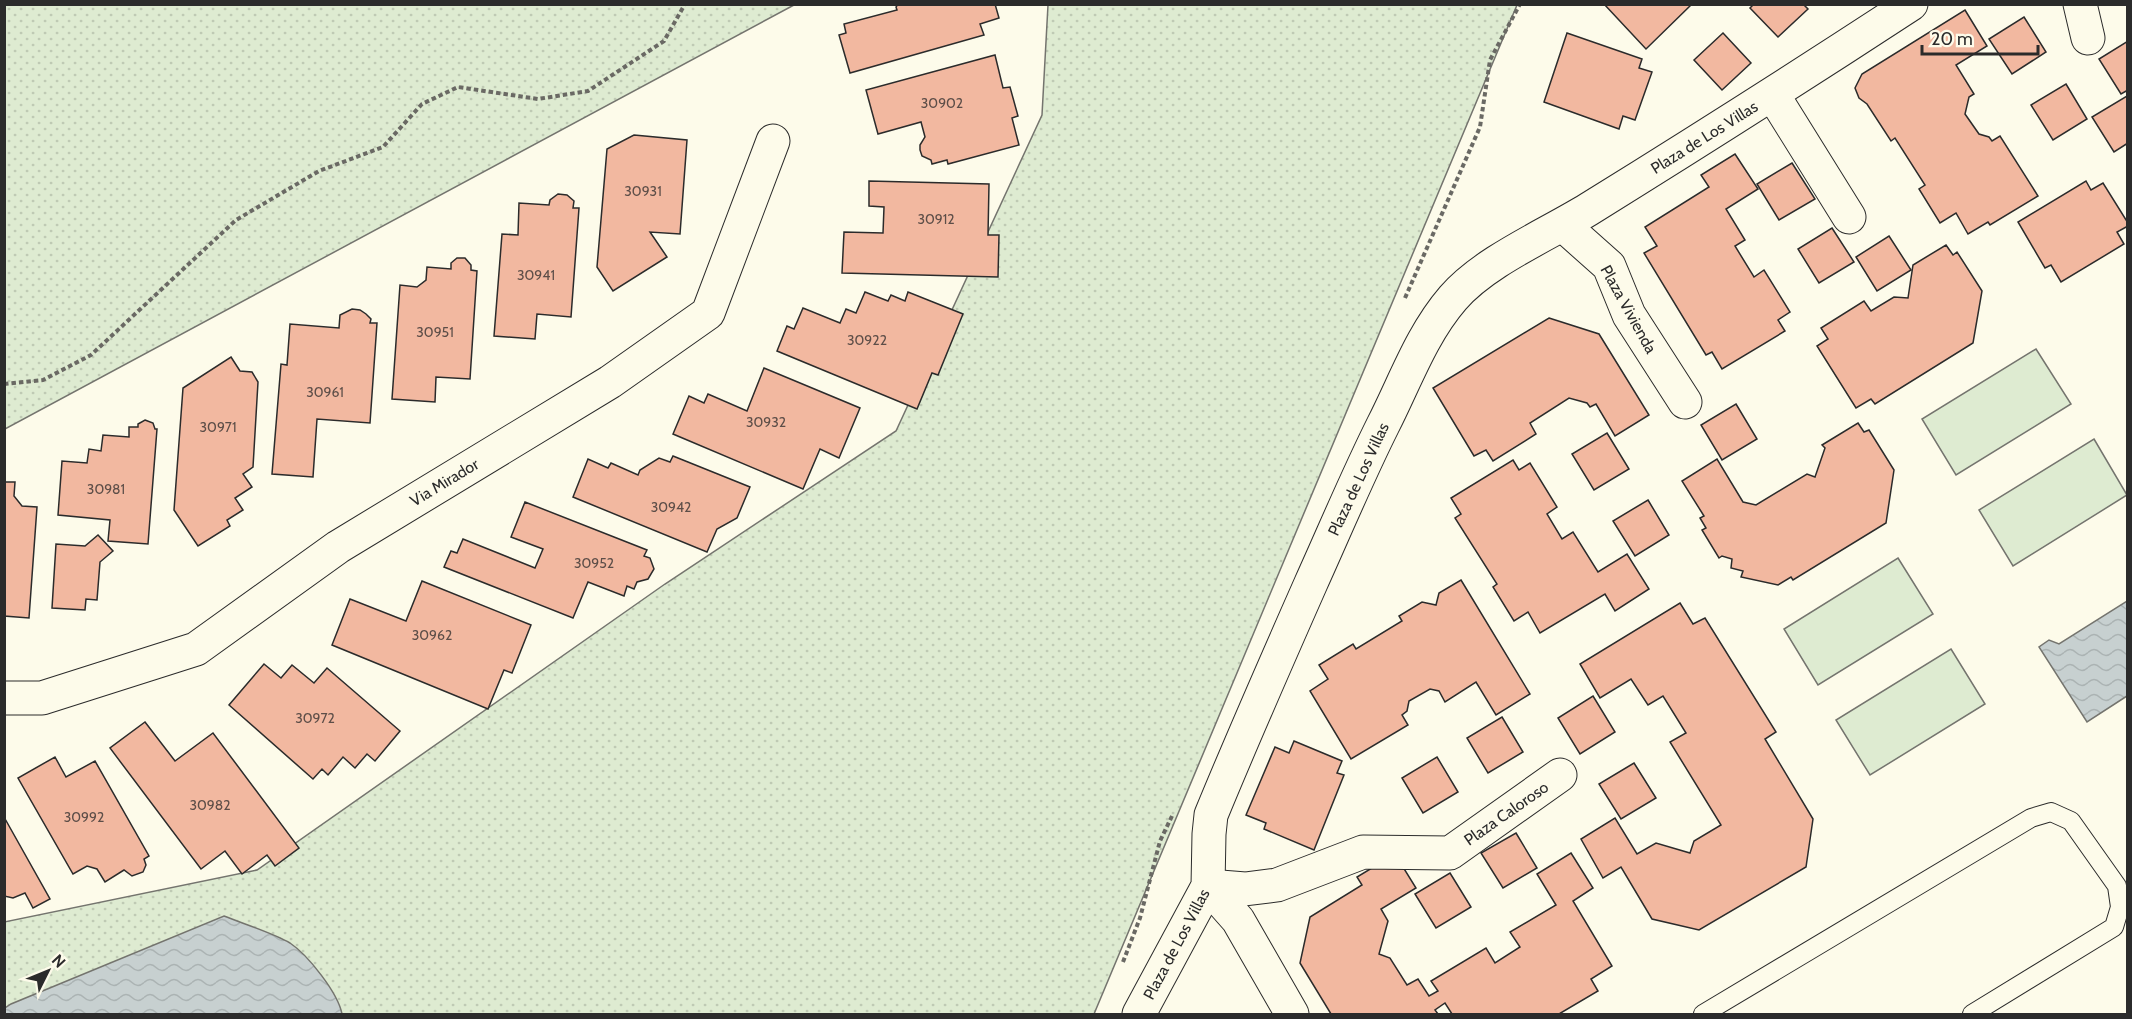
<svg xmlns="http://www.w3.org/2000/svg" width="2132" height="1019" font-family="Cabin,sans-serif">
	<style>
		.grass { fill: url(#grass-dots); stroke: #74746e; stroke-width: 1.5 }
		.park { fill: #deebd1; stroke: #74746e; stroke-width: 1.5 }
		.water { fill: url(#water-waves); stroke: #74746e; stroke-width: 1.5 }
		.building { fill: #f2b8a0; stroke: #2b2b2b; stroke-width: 1.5 }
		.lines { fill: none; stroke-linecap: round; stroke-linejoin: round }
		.lane-casing { stroke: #2b2b2b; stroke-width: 20 }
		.street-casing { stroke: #2b2b2b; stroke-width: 35 }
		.path { stroke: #6a6964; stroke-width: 4; stroke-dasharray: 4.5 3; stroke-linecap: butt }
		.lane { stroke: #fdfbea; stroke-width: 18 }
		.street { stroke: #fdfbea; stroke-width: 33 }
		.labels { text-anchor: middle; stroke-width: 4.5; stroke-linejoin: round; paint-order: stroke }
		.number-label { font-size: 14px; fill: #5d4e48 }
		.street-label { font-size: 16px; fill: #2b2b2b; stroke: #fdfbea }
	</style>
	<defs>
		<pattern id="grass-dots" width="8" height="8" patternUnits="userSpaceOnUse" patternTransform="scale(1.5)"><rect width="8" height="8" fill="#deebd1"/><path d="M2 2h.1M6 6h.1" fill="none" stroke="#bfcab4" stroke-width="1.8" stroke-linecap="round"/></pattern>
		<pattern id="water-waves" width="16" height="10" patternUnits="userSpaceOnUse" patternTransform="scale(1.5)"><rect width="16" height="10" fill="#c7d0d0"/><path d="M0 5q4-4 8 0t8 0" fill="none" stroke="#abb3b3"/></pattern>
	</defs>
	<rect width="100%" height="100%" fill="#fdfbea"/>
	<g class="grass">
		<path d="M5 4H794V5L5 429Z"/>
		<path d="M1048 5H1517L1094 1014H5L4 922 257 870 665 584 896 431 1042 115Z"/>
	</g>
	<g class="park">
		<path d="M2036 349 2071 404 1956 475 1922 419Z"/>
		<path d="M2094 439 2127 495 2013 566 1979 510Z"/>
		<path d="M1898 558 1933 614 1818 685 1784 629Z"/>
		<path d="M1951 649 1985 704 1870 775 1836 720Z"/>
	</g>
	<g class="water">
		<path d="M2127 601V696L2087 722 2039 647 2049 640 2059 644Z"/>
		<path d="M224 916C244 924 273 933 290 943 308 955 338 993 342 1014H5V1008L11 1004Z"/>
	</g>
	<g class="building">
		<path d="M898 4H995L999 18 980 24 984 35 850 73 839 35 846 33 844 24 897 10 896 7Z"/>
		<path d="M1604 4H1692L1646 49Z"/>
		<path d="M1754 4H1803L1808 9 1778 37 1750 8Z"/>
		<path d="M1965 10 1987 46 1956 65 1974 94 1969 97 1965 114 1979 134 1989 137 1992 141 2000 136 2038 196 1990 225 1988 222 1968 234 1956 213 1940 223 1919 189 1925 185 1895 138 1891 141 1867 104 1859 98 1855 88 1862 74Z"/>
		<path d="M2024 17 2046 52 2012 74 1989 39Z"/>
		<path d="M1567 33 1642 59 1639 68 1652 72 1635 120 1623 116 1619 129 1544 102Z"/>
		<path d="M1723 33 1751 63 1722 90 1694 60Z"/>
		<path d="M2128 41V90L2121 94 2099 59Z"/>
		<path d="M995 55 1003 88 1010 87 1018 116 1012 118 1019 145 948 164 947 160 932 164 931 160 922 156 920 150V145L925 137 921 122 878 134 866 90Z"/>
		<path d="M2066 84 2087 119 2053 140 2031 105Z"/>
		<path d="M2127 96 2128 143 2114 152 2092 117Z"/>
		<path d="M634 135 687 140 680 234 650 232 667 257 613 291 597 267 607 149Z"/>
		<path d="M1735 154 1758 189 1726 209 1745 240 1735 246 1754 277 1764 270 1790 312 1778 320 1785 331 1722 369 1712 352 1706 355 1644 253 1657 246 1645 227 1709 187 1701 175Z"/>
		<path d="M1792 163 1815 199 1779 220 1757 184Z"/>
		<path d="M869 181 989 184 988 235H999L998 277 842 273 844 232 883 233 884 207 869 206Z"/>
		<path d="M2086 181 2091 190 2103 183 2128 223V226L2117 232 2124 244 2061 282 2051 265 2045 268 2018 222Z"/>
		<path d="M558 194 567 195 574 201 573 208H579L571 317 537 314 535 339 494 336 502 234 518 235 519 203 549 205 550 200Z"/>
		<path d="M1832 228 1854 262 1819 283 1798 249Z"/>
		<path d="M1889 236 1911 270 1877 291 1856 257Z"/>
		<path d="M1946 245 1953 255 1957 252 1982 291 1973 343 1875 404 1871 399 1856 408 1817 346 1828 339 1821 328 1864 301 1871 311 1894 297 1908 298 1913 265Z"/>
		<path d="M457 258H465L471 265V270L477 271 470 379 436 377 435 402 392 399 400 285 417 287 426 280 427 267 451 269V263Z"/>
		<path d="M865 292 888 301 891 295 905 301 908 292 963 314 938 375 932 373 917 409 777 351 787 326 794 329 803 308 840 323 846 309 856 313Z"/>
		<path d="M352 309 360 310 366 314 371 319 370 323H377L370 423 317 419 313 477 272 474 281 364 287 365 290 324 339 328 340 315Z"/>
		<path d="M1549 318 1599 334 1649 415 1615 436 1596 404 1590 407 1587 403 1569 398 1530 423 1536 434 1493 461 1486 450 1474 456 1433 388Z"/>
		<path d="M231 357 240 371 252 372 258 382 253 467 243 474 252 487 235 498 243 510 227 520 230 526 198 546 174 510 183 388Z"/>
		<path d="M764 368 860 408 839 458 820 449 803 489 673 434 689 396 704 403 708 394 747 411Z"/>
		<path d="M1736 404 1757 439 1722 460 1701 425Z"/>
		<path d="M145 420 153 423 155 429H157L148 544 108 541 110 520 58 515 62 461 87 463 89 449 101 451 103 435 129 437V427H138V424Z"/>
		<path d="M1858 423 1864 432 1869 430 1894 470 1886 523 1793 580 1791 577 1778 585 1741 577 1743 571 1731 568 1732 559 1722 556 1719 558 1702 530 1706 528 1700 518 1704 516 1682 481 1717 459 1743 502 1756 505 1807 474 1815 477 1825 448 1822 445Z"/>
		<path d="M1607 433 1629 469 1594 490 1572 454Z"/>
		<path d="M673 456 750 487 737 518 717 529 707 552 573 497 588 459 608 468 611 463 638 475 640 470 659 458 670 462Z"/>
		<path d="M1513 460 1519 470 1530 463 1557 507 1547 514 1562 539 1573 532 1598 572 1627 554 1649 589 1615 611 1605 594 1540 633 1528 612 1514 621 1493 587 1497 584 1455 518 1461 514 1451 498Z"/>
		<path d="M4 482H15L14 496 22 506 37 507 29 618 4 616Z"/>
		<path d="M1648 500 1669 535 1635 556 1613 521Z"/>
		<path d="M525 502 647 550 644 556 650 558 654 569 648 579 637 582 634 589 627 586 624 596 588 582 573 618 444 567 451 551 457 553 463 539 535 568 543 549 511 537Z"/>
		<path d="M98 535 113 551 100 562 97 600 86 599 85 610 52 608 56 544 85 546Z"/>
		<path d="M1461 580 1530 694 1496 715 1476 682 1445 702 1439 691 1430 689 1409 701 1407 711 1402 715 1408 725 1351 759 1310 691 1328 679 1319 665 1353 644 1356 649 1402 621 1399 616 1422 602 1436 605 1439 593Z"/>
		<path d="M422 581 531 625 512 673 504 670 488 709 332 645 350 599 406 621Z"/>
		<path d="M1680 603 1693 624 1705 618 1776 732 1765 739 1813 819 1806 867 1699 930 1652 919 1621 867 1603 878 1581 839 1615 818 1637 854 1656 843 1690 853 1694 841 1721 825 1670 742 1686 733 1663 696 1648 705 1631 679 1600 698 1580 664Z"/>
		<path d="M264 664 281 678 292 665 314 683 327 668 400 731 375 761 367 754 355 768 343 757 328 775 322 769 313 779 229 705Z"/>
		<path d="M1593 696 1615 732 1580 754 1558 718Z"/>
		<path d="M1502 717 1523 752 1488 773 1467 738Z"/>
		<path d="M145 722 175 761 213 733 299 848 275 866 267 855 242 874 225 851 201 869 110 748Z"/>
		<path d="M1294 741 1342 761 1337 773 1344 775 1314 850 1264 829 1266 823 1246 815 1275 747 1289 753Z"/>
		<path d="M55 757 66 777 95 761 149 856 144 859 146 865 143 872 132 876 124 870 105 882 97 869 87 866 73 874 18 778Z"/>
		<path d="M1437 757 1458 792 1423 813 1402 778Z"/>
		<path d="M1634 763 1656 798 1621 819 1599 784Z"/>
		<path d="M4 817 50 899 33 908 25 893 13 898 4 896Z"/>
		<path d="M1516 833 1537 868 1503 888 1481 853Z"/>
		<path d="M1571 853 1593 888 1573 901 1612 966 1591 979 1598 991 1559 1014H1452L1445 1003 1435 1010 1438 1014H1331L1300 963 1310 917 1362 885 1357 877 1395 854 1416 888 1381 909 1388 921 1379 954 1390 958 1407 985 1418 979 1429 996 1438 991 1431 981 1486 948 1495 963 1520 947 1510 932 1556 905 1537 874Z"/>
		<path d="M1450 873 1471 907 1436 928 1415 894Z"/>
	</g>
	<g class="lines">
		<defs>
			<path id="lane" d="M1703 1014 2031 818 2051 812 2071 821 2117 886 2120 907 2114 927 1972 1014"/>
			<g id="street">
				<path d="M2080 4 2088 38"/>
				<path d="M1773 95 1849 217"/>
				<path d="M1563 225 1609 266 1629 315 1685 402"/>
				<path d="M4 698H42L196 649 338 547 610 382 708 313 773 141"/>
				<path d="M1208 886 1245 889 1277 885 1363 852 1450 853 1560 775"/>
				<path d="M1208 886 1238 920 1292 1014"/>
				<path d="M1139 1014 1208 886 1209 834 1211 815C1243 737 1277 660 1311 583 1335 530 1357 477 1383 425 1405 382 1421 335 1453 298 1485 261 1547 235 1589 209 1697 142 1804 74 1911 4"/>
			</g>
		</defs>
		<use href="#lane" class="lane-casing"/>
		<use href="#street" class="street-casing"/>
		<g class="path">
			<path d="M1405 298 1480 127 1490 60 1520 4"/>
			<path d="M4 384 43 380 91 355 236 220 319 171 383 147 422 104 458 87 538 99 588 91 664 41 685 4"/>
			<path d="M1123 962 1140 918 1160 841 1172 816"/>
		</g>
		<use href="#lane" class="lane"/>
		<use href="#street" class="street"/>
	</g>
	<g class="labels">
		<g class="number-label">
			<text x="942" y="108">30902</text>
			<text x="643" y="196">30931</text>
			<text x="936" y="224">30912</text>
			<text x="536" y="280">30941</text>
			<text x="435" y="337">30951</text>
			<text x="867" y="345">30922</text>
			<text x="325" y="397">30961</text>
			<text x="766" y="427">30932</text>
			<text x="218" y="432">30971</text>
			<text x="106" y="494">30981</text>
			<text x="671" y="512">30942</text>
			<text x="594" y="568">30952</text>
			<text x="432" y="640">30962</text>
			<text x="315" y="723">30972</text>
			<text x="210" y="810">30982</text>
			<text x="84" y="822">30992</text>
		</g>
		<g class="street-label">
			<text transform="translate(1704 137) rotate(-32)" y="6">Plaza de Los Villas</text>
			<text transform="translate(1629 309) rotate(61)" y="6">Plaza Vivienda</text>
			<text transform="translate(1358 479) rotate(-65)" y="6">Plaza de Los Villas</text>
			<text transform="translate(444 482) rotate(-31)" y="6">Via Mirador</text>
			<text transform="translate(1506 813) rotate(-35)" y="6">Plaza Caloroso</text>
			<text transform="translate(1176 944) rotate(-62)" y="6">Plaza de Los Villas</text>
		</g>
	</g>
	<rect width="2132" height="1019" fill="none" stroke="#2b2b2b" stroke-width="12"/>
	<g transform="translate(48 971) rotate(47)" stroke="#fdfbea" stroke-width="4.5" paint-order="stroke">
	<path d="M0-4.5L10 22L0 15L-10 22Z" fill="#2b2b2b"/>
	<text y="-9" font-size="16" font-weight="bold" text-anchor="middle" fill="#2b2b2b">N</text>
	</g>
	<path d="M1922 45v9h116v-9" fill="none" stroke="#2b2b2b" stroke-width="3"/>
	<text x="1931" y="45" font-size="18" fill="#2b2b2b" stroke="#fdfbea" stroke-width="4.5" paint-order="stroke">20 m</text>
</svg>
